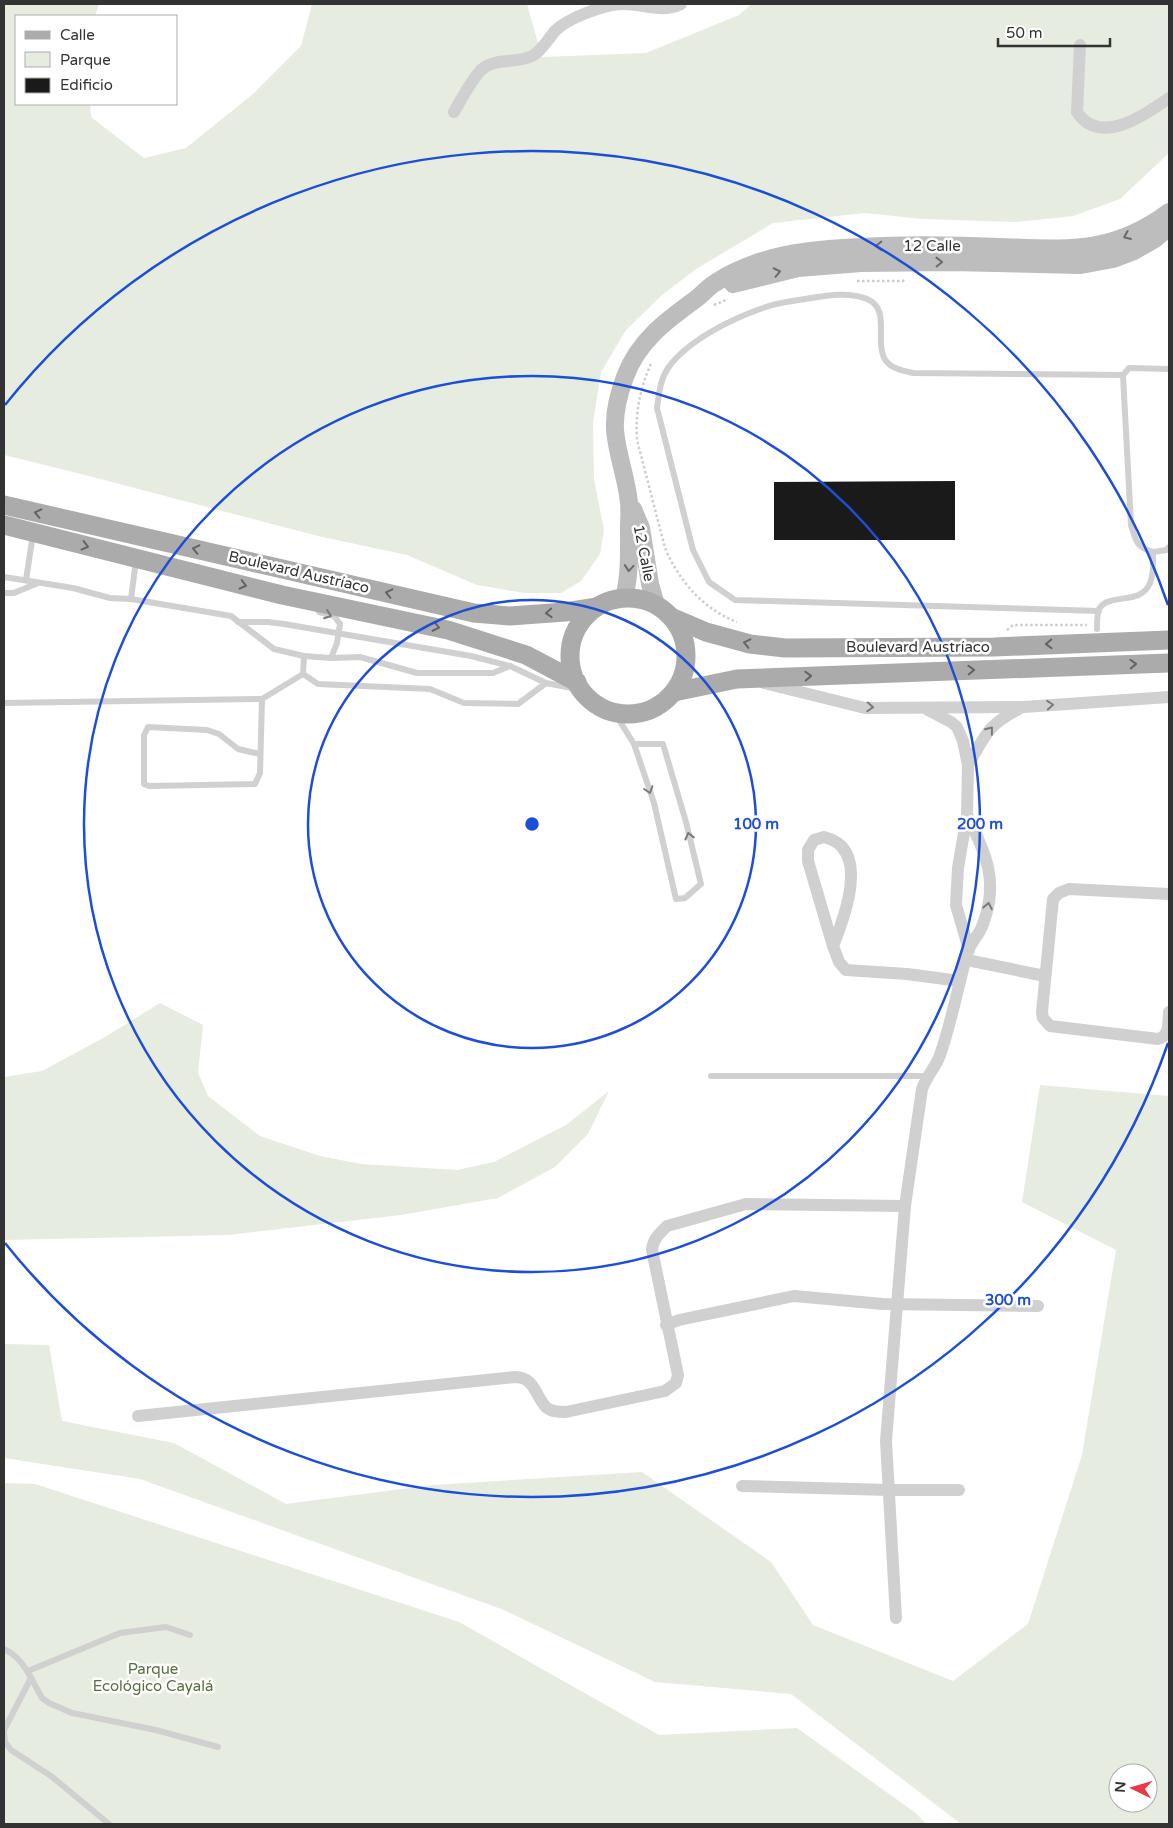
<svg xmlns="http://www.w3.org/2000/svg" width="1173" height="1828" font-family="'Varela Round',sans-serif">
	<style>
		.green { fill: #e6ecdf; fill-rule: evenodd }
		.building { fill: #1a1a1a }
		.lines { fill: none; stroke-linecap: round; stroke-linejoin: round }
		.path { stroke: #cdcdcd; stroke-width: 2.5; stroke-dasharray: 2.5 2.5; stroke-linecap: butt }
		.lane { stroke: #d0d0d0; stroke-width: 6 }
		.street { stroke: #d0d0d0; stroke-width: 12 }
		.secondary { stroke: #bdbdbd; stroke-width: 18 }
		.primary { stroke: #ababab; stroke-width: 19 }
		.lane-bridge { stroke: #d0d0d0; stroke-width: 6 }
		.oneway { stroke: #6a6a6a }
		.oneway2 { stroke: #636363 }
		.oneway3 { stroke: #7a7a7a }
		.ring { fill: none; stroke: #1d4ed8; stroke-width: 2.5 }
		.labels { text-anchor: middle; stroke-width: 5; stroke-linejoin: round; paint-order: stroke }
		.street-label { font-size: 15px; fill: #333; stroke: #fff }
		.park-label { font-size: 15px; fill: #56703f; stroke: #fff }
		.centre { fill: #1d4ed8; stroke: #fff; stroke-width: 2.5 }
		.ring-label { font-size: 15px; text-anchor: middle; font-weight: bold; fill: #1d4ed8; stroke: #fff; stroke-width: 5; stroke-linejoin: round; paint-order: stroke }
	</style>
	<rect width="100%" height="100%" fill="#fff"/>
	<g class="green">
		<path d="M4 4H99L95 16H16V104H90L91 117 144 158 186 148 253 94 301 46 312 4H527L542 57 646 53 739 15 752 4H1169V153L1120 199 1073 216 1016 222 923 219 865 213 773 223 696 269 662 295 626 330 601 372 593 422 594 479 604 530 600 554 581 581 561 593H524L477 585 407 555 318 536 85 475 4 455Z"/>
		<path d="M160 1003 203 1025 198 1073 208 1096 260 1136 320 1156 361 1164 457 1170 494 1162 566 1125 609 1091 588 1134 555 1167 498 1198 401 1215 229 1235 4 1240V1077L42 1071 105 1037Z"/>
		<path d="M1040 1085 1169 1096V1824H961L791 1694 655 1682 504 1610 140 1479 4 1458V1344L49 1345 62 1421 174 1443 286 1504 433 1485 642 1472 771 1562 813 1625 953 1681 1028 1624 1082 1455 1116 1250 1022 1202ZM1118 1773H1148V1803H1118Z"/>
		<path d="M4 1483 35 1484 459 1622 659 1735 797 1728 917 1814 926 1824H4Z"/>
	</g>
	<path class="building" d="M955 481V540H774V482Z"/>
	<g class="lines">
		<g class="path">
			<path d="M857 281H903L904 279"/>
			<path d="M714 305 728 299"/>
			<path d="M651 364C640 388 635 413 637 440L665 548C679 581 703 609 737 622"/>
			<path d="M1007 630 1013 625H1087"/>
		</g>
		<g class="lane">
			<path d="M1153 552 1166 550 1169 547"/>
			<path d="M4 577 73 588 110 598 131 599 231 616 274 649 304 656 331 658 360 657 417 673H493L510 666"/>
			<path d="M26 580 33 534"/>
			<path d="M4 593H14L38 583"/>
			<path d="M131 599 136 560"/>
			<path d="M1099 611 735 600 709 582 693 550 657 408C659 394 660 380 668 368 687 341 731 319 763 308 778 302 795 301 811 298 829 295 850 292 867 299 892 309 873 343 886 361 892 369 904 371 913 373L1123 375"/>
			<path d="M319 612 334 616 340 624"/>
			<path d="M238 622H268L284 624 471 656 510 666 546 683"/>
			<path d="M1097 629C1097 623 1097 614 1099 609 1109 592 1141 606 1150 583 1154 574 1153 562 1153 552 1136 547 1136 541 1131 525L1123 375 1129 368 1169 369"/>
			<path d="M331 658 337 643"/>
			<path d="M303 674 318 684 430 689 464 703 518 704 546 683 582 690"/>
			<path d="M4 703 262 699 303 674 304 656"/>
			<path d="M614 712 634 744 654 803 676 899 685 898 701 884 686 822 663 744H634"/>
			<path d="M260 754 238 749 219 734 207 730 148 727 144 735V784L149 786 255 784 260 773 262 699"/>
			<path d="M711 1076H926"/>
			<path d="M4 1649C17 1655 24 1665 31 1678L4 1730"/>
			<path d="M28 1671 120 1633 166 1627 190 1635"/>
			<path d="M31 1678 42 1698 49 1703 72 1713 156 1730 218 1747"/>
			<path d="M4 1733 5 1742 11 1750 51 1776 109 1824"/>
		</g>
		<g class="street">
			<path d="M1080 45 1077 112C1100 147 1145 115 1169 98"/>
			<path d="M454 112C462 98 470 82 481 70 495 57 517 64 532 56 542 51 548 39 555 31 568 18 603 5 621 4 643 3 660 14 681 4"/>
			<path d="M764 683 865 708 1024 707 1169 697"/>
			<path d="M928 710 951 722 957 727 963 741 968 765 967 815 958 868 956 905 969 950"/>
			<path d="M968 765C986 735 987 725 1019 709"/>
			<path d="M824 837C871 848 845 916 833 946L808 861V850L814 840Z"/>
			<path d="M1169 894 1069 889 1059 893 1053 899 1042 1012 1043 1018 1050 1026 1158 1039C1170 1036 1168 1023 1169 1012"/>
			<path d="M833 946 839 962 846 970 907 974 960 981"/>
			<path d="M967 960 1045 976"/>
			<path d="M666 1325 679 1320 794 1296 883 1304 1038 1306"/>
			<path d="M138 1416 515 1377C535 1377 535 1396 546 1407 551 1412 559 1412 566 1412L665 1391 676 1383 678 1375 652 1250C653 1239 659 1234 667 1226L746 1204 905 1206"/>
			<path d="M742 1486 889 1490H959"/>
			<path d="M896 1618 886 1441 905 1206 922 1089C927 1075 936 1067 940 1055 952 1021 958 985 968 951 971 942 980 934 983 924 999 882 986 853 967 815"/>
		</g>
		<g class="secondary">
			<path d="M733 284 798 268 861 263 951 262 1081 265 1113 259 1134 251 1155 239 1169 227"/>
			<path d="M633 509 641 528 650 584 656 605"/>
			<path d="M624 598C630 575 629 552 629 528 629 520 630 511 629 503 627 479 617 455 615 430 614 412 619 393 625 377 638 341 667 320 696 299 703 294 708 287 715 283 759 254 812 249 862 247 908 244 954 245 999 247 1066 249 1112 255 1169 212"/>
		</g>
		<g class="primary">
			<path d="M4 505 474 613 510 616 565 612 597 607"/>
			<path d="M4 525 282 595 448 630 526 655 577 682"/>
			<circle cx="628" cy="656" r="58"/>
			<path d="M671 617 706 632 750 644 785 648 994 647 1169 640"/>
			<path d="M674 692 737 679 1169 663"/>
		</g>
		<path class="lane-bridge" d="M337 643 340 624"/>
	</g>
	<defs><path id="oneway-chevron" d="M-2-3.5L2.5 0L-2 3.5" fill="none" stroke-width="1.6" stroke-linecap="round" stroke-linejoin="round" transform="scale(1.25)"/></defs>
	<g class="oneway">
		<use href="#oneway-chevron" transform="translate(1127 236) rotate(157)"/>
		<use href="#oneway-chevron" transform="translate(879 246) rotate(178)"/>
		<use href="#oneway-chevron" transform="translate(939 262) rotate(-1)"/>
		<use href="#oneway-chevron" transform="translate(777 272) rotate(-12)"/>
		<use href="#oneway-chevron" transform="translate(629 568) rotate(95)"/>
	</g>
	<g class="oneway2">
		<use href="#oneway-chevron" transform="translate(38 513) rotate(-167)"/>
		<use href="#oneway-chevron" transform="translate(85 546) rotate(14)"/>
		<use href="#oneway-chevron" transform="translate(196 549) rotate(-167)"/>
		<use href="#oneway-chevron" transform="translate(243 585) rotate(14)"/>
		<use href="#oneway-chevron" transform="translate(389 593) rotate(-167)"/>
		<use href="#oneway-chevron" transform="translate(549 613) rotate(177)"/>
		<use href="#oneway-chevron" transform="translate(436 627) rotate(12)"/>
		<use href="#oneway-chevron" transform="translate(747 643) rotate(-167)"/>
		<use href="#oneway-chevron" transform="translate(1049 644) rotate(178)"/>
		<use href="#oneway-chevron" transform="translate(1133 664) rotate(-2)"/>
		<use href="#oneway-chevron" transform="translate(971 670) rotate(-2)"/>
		<use href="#oneway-chevron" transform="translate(808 676) rotate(-2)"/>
	</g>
	<g class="oneway3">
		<use href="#oneway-chevron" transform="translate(328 615) rotate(20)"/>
		<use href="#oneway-chevron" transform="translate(1050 705) rotate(-4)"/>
		<use href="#oneway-chevron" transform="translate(870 707) rotate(3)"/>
		<use href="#oneway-chevron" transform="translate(990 730) rotate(-51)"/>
		<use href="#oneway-chevron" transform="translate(649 790) rotate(72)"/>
		<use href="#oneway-chevron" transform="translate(689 836) rotate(-104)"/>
		<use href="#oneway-chevron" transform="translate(988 906) rotate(-79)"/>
	</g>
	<g class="ring">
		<circle cx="532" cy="824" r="224"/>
		<circle cx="532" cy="824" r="448"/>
		<path d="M1168 1043A673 673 0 0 1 5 1243M5 405A673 673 0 0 1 1168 605"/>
	</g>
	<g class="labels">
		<g class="street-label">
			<text x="932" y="251">12 Calle</text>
			<text transform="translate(644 553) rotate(79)" y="5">12 Calle</text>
			<text transform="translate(299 572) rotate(13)" y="5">Boulevard Austríaco</text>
			<text x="918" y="652">Boulevard Austríaco</text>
		</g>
		<g class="park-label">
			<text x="153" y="1674">Parque<tspan x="153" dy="17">Ecológico Cayalá</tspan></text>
		</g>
	</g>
	<circle cx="532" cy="824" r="8" class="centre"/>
	<g class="ring-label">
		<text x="756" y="829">100 m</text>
		<text x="980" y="829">200 m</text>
		<text x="1008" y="1305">300 m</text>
	</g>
	<rect width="1173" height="1828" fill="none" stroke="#333333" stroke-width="10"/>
	<rect x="15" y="15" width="162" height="90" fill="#ffffff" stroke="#adadad"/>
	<rect x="25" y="31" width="25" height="8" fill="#ababab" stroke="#adadad"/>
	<text x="60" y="40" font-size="15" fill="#333333">Calle</text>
	<rect x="25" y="52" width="25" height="15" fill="#e6ecdf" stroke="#adadad"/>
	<text x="60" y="65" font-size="15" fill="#333333">Parque</text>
	<rect x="25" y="78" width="25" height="15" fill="#1a1a1a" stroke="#adadad"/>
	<text x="60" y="90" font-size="15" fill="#333333">Edificio</text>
	<g transform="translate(1133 1788) rotate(275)"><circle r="24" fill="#ffffff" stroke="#adadad"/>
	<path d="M0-4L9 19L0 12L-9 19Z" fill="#e63946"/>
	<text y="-8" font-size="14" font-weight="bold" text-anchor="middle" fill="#333333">N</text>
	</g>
	<path d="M998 38v8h112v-8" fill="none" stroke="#333333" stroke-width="2.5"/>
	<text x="1006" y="38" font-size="15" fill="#333333" stroke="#ffffff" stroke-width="4" paint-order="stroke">50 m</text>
</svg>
